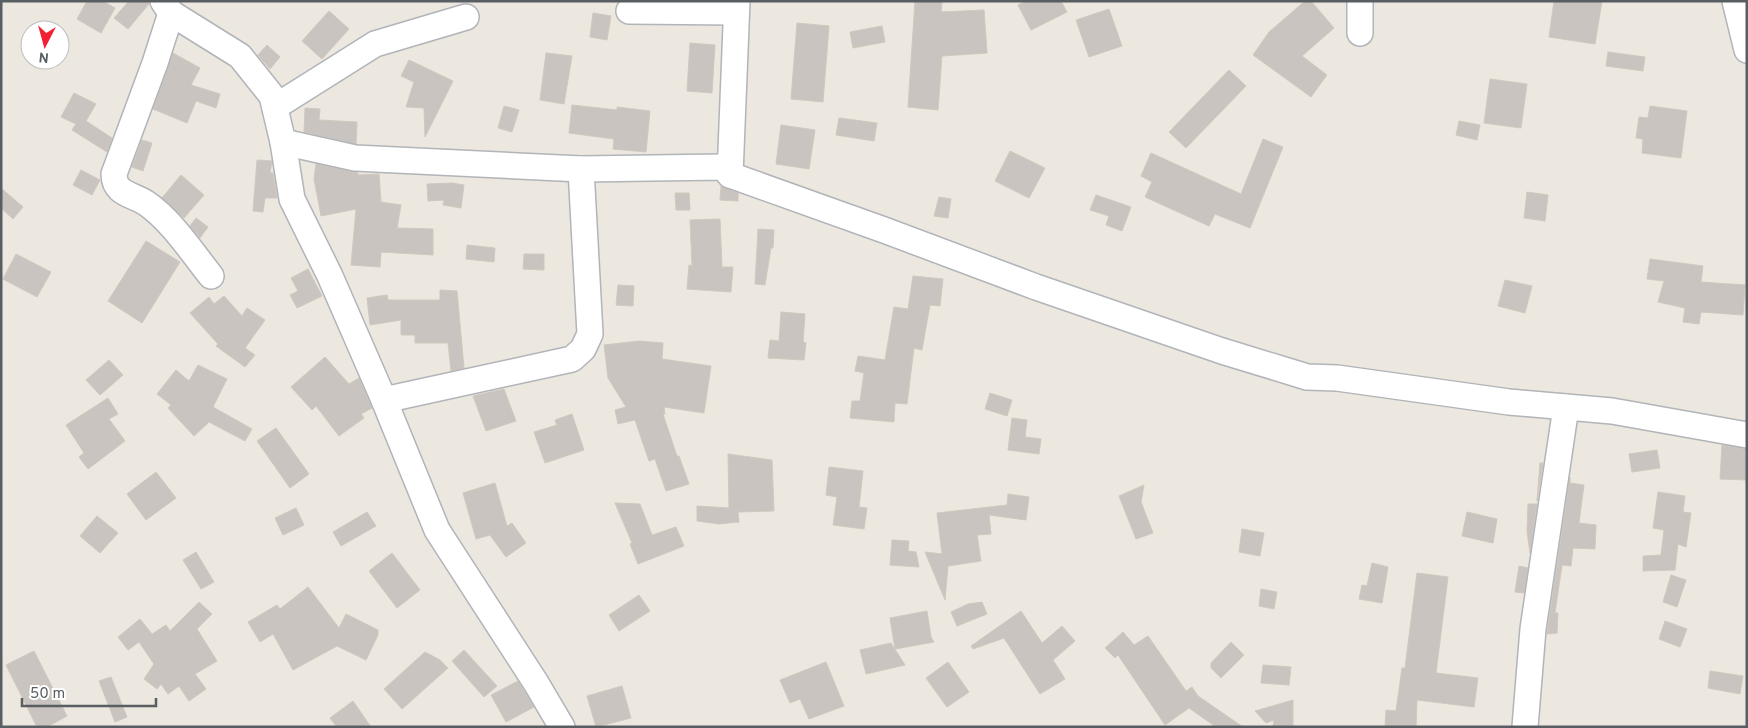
<svg xmlns="http://www.w3.org/2000/svg" width="1748" height="728" font-family="Overpass,sans-serif">
	<style>
		.building { fill: #c9c4bf; stroke: #d1c8be }
		.lines { fill: none; stroke-linecap: round; stroke-linejoin: round }
		.minor-casing { stroke: #b1b4b8; stroke-width: 28 }
		.minor { stroke: #fff; stroke-width: 25 }
	</style>
	<rect width="100%" height="100%" fill="#ece7df"/>
	<g class="building">
		<path d="M87 1H103L115 8 101 33 77 19Z"/>
		<path d="M129 1H149V4L128 29 114 18Z"/>
		<path d="M915 1H942L941 12 984 10 987 53 942 56 938 110 908 107Z"/>
		<path d="M1026 1H1061L1067 12 1031 30 1018 5Z"/>
		<path d="M1305 1H1311L1334 28 1302 56 1327 75 1311 97 1253 55 1269 32Z"/>
		<path d="M1554 1H1602L1595 44 1549 37Z"/>
		<path d="M1109 9 1122 46 1089 57 1076 20Z"/>
		<path d="M329 11 349 29 322 59 302 41Z"/>
		<path d="M593 13 611 16 607 40 590 37Z"/>
		<path d="M797 23 829 26 823 102 791 99Z"/>
		<path d="M882 26 885 42 853 48 850 32Z"/>
		<path d="M690 43 715 45 712 93 687 91Z"/>
		<path d="M267 45 280 57 270 69 258 55Z"/>
		<path d="M1608 52 1645 57 1643 71 1606 66Z"/>
		<path d="M173 53 200 68 191 85 220 94 216 108 196 101 187 123 153 109Z"/>
		<path d="M546 53 572 56 564 104 540 100Z"/>
		<path d="M409 60 453 81 425 137 424 108 406 107 414 82 401 76Z"/>
		<path d="M1229 70 1246 86 1186 148 1169 132Z"/>
		<path d="M1490 79 1527 84 1521 128 1484 123Z"/>
		<path d="M74 93 96 104 86 121 112 138 107 152 72 130 76 124 61 117Z"/>
		<path d="M572 105 617 110V107L650 111 646 152 613 149 614 139 569 133Z"/>
		<path d="M504 106 519 110 512 132 498 128Z"/>
		<path d="M1650 106 1687 111 1681 158 1642 153 1643 139 1636 138 1639 117 1648 118Z"/>
		<path d="M305 108 320 109 319 120 357 122 356 144 304 132Z"/>
		<path d="M839 118 877 123 874 141 836 135Z"/>
		<path d="M1459 121 1480 125 1477 140 1456 135Z"/>
		<path d="M781 125 815 130 809 169 776 164Z"/>
		<path d="M1263 139 1283 147 1250 228 1215 214 1209 226 1145 197 1152 182 1141 176 1151 153 1241 194Z"/>
		<path d="M142 140 152 143 143 171 132 167Z"/>
		<path d="M1010 151 1045 168 1029 198 995 181Z"/>
		<path d="M257 160 272 161 270 173H273L277 198H265L263 212 253 211Z"/>
		<path d="M316 164 358 173V175L379 174 381 202 401 205 397 228 433 229V255L381 252 380 267 351 265 356 209 321 216 314 179Z"/>
		<path d="M81 170 100 180 92 195 73 185Z"/>
		<path d="M181 175 204 195 184 218 162 198Z"/>
		<path d="M452 183 464 185 461 208 443 205 444 200 428 201 427 184Z"/>
		<path d="M721 186 738 193V201L720 200Z"/>
		<path d="M1 188 23 207 13 219 1 208Z"/>
		<path d="M1527 192 1548 195 1545 221 1524 218Z"/>
		<path d="M675 193H689L690 210H676Z"/>
		<path d="M1096 195 1131 207 1122 231 1106 225 1109 216 1090 210Z"/>
		<path d="M939 197 951 199 948 218 934 216Z"/>
		<path d="M196 218 208 227 200 238 190 226Z"/>
		<path d="M720 219 722 267H733L731 292 687 289 689 265 692 266 690 220Z"/>
		<path d="M758 229 774 230 773 248H771L765 285 755 284Z"/>
		<path d="M146 241 180 262 142 323 108 301Z"/>
		<path d="M467 245 495 248 494 262 466 259Z"/>
		<path d="M16 254 51 272 37 297 3 279Z"/>
		<path d="M524 254H544V270L523 269Z"/>
		<path d="M1650 259 1703 266 1701 282 1745 285 1743 315 1701 312 1699 324 1683 322 1685 308 1658 302 1664 281 1647 279Z"/>
		<path d="M308 269 322 296 297 308 290 295 298 291 291 278Z"/>
		<path d="M913 276 943 279 940 306 930 305 922 350 914 348 907 404 895 403 894 422 850 418 852 401H860L864 373 855 371 858 356 885 360 894 307 908 309Z"/>
		<path d="M1505 280 1532 286 1525 313 1498 306Z"/>
		<path d="M618 285 634 286 633 306 616 305Z"/>
		<path d="M440 290 457 291 464 368 451 371 448 343H415V335H401V320L370 325 367 298 387 295 388 300H440Z"/>
		<path d="M224 296 242 316 247 308 265 320 245 348 255 355 245 367 216 346 218 344 190 313 209 297 214 304Z"/>
		<path d="M781 312 805 314 803 342 806 343 804 360 768 358 770 340 779 341Z"/>
		<path d="M639 341 663 343 662 359 711 366 704 413 664 407 665 414H663L677 456H679L689 484 666 491 655 459 649 461 635 420 618 424 615 410 626 407 608 378 604 345Z"/>
		<path d="M325 357 349 384 359 378 372 408 361 414 364 418 339 436 316 406 312 410 291 387Z"/>
		<path d="M109 360 123 375 100 395 86 380Z"/>
		<path d="M198 365 227 379 213 407 252 429 245 441 209 422 194 436 168 408 171 405 157 394 176 370 189 381Z"/>
		<path d="M504 389 516 421 486 431 473 396Z"/>
		<path d="M990 393 1012 400 1007 416 985 409Z"/>
		<path d="M108 398 118 414 109 419 125 441 88 469 79 457 84 453 66 425Z"/>
		<path d="M572 414 584 450 545 463 534 432 557 425 555 420Z"/>
		<path d="M1012 418 1027 420 1025 437 1041 439 1039 454 1008 450Z"/>
		<path d="M276 428 309 474 290 488 257 441Z"/>
		<path d="M1722 445 1747 449V480L1720 479Z"/>
		<path d="M1657 450 1660 468 1632 472 1629 454Z"/>
		<path d="M728 454 772 460 774 511 738 512 739 522 719 524 697 521V506L729 508Z"/>
		<path d="M1540 463H1543L1537 501Z"/>
		<path d="M829 467 863 471 859 507 867 508 864 529 833 525 837 497 826 495Z"/>
		<path d="M156 472 176 498 146 520 127 494Z"/>
		<path d="M1570 477V483L1584 485 1579 523 1596 525 1595 549 1573 548 1571 566 1562 565 1555 613H1558L1557 633 1547 634Z"/>
		<path d="M495 483 507 526 512 523 526 543 506 557 490 535 476 539 463 493Z"/>
		<path d="M1144 485 1141 502 1153 533 1136 539 1119 496Z"/>
		<path d="M1658 492 1685 496 1683 512 1691 513 1686 547 1678 544 1675 570 1643 571V556L1661 555 1664 530 1653 528Z"/>
		<path d="M1008 494 1029 497 1026 520 989 515 991 534 977 535 981 561 948 566 945 600 925 552 942 554 937 513 1007 505Z"/>
		<path d="M615 503 640 504 652 535 676 527 684 546 638 564 630 544 632 543Z"/>
		<path d="M1528 504H1537L1530 553 1527 531Z"/>
		<path d="M296 508 304 525 283 535 275 518Z"/>
		<path d="M367 512 376 526 341 546 333 532Z"/>
		<path d="M1467 512 1497 519 1493 543 1462 536Z"/>
		<path d="M97 516 118 533 100 553 80 536Z"/>
		<path d="M1242 529 1264 533 1260 556 1239 552Z"/>
		<path d="M892 540 909 541 908 551 916 552 919 567 890 565Z"/>
		<path d="M196 552 214 582 201 589 183 560Z"/>
		<path d="M392 553 420 590 397 608 369 571Z"/>
		<path d="M1372 563 1388 567 1382 603 1359 599 1362 585 1367 586Z"/>
		<path d="M1519 566 1528 568 1524 593 1515 592Z"/>
		<path d="M1417 573 1448 577 1436 673 1478 678 1474 707 1417 700 1416 727H1385L1386 710 1396 711 1402 668H1405Z"/>
		<path d="M1671 575 1686 580 1677 607 1663 602Z"/>
		<path d="M308 587 339 628 346 614 378 630V635L366 660 337 646 293 670 273 634 260 642 248 622 277 605 280 609Z"/>
		<path d="M1261 589 1277 592 1274 609 1259 606Z"/>
		<path d="M639 595 650 611 619 631 609 615Z"/>
		<path d="M199 602 212 614 197 629 217 661 195 674 206 689 189 701 179 686 168 694 161 684 157 689 144 679 154 664 139 642 128 650 118 637 140 619 152 634 166 625 170 631Z"/>
		<path d="M982 602 987 614 957 626 951 612 968 604Z"/>
		<path d="M927 611 931 637 934 642 895 649 890 618Z"/>
		<path d="M1021 611 1042 643 1062 626 1075 641 1053 660 1065 679 1040 694 1004 638 973 649 971 646Z"/>
		<path d="M1665 621 1687 629 1680 647 1659 639Z"/>
		<path d="M1123 632 1134 645 1148 636 1186 691 1192 687 1198 696 1243 727H1216L1189 708 1165 725 1118 655 1115 658 1105 648Z"/>
		<path d="M1231 642 1244 655 1221 678 1211 668V663Z"/>
		<path d="M891 643 905 665 866 674 860 650Z"/>
		<path d="M464 650 497 686 484 697 452 661Z"/>
		<path d="M34 651 67 716 47 727H37L6 665Z"/>
		<path d="M425 652 440 660 448 668 402 709 384 689Z"/>
		<path d="M826 662 844 706 809 719 800 699 790 703 780 680Z"/>
		<path d="M948 662 969 692 947 707 926 678Z"/>
		<path d="M1263 665 1291 667 1289 685 1261 683Z"/>
		<path d="M1710 671 1743 676 1740 694 1708 688Z"/>
		<path d="M111 677 127 717 115 722 99 681Z"/>
		<path d="M518 681 534 707 506 722 491 695Z"/>
		<path d="M622 686 631 718 596 727 587 696Z"/>
		<path d="M1293 700V727H1273L1274 720 1266 723 1255 711Z"/>
		<path d="M353 701 371 727H337L330 718Z"/>
	</g>
	<g class="lines">
		<defs>
			<g id="minor">
				<path d="M163 1 171 13 240 56 272 96 283 142 292 199 330 276 384 400 437 530 536 683 562 727"/>
				<path d="M1735 1 1747 50"/>
				<path d="M629 11 736 12"/>
				<path d="M171 13 155 63 114 174C114 194 132 194 146 203 172 221 191 251 211 276"/>
				<path d="M1360 33V1"/>
				<path d="M275 107 375 44 466 17"/>
				<path d="M283 142 355 158 581 169 723 167 730 175 884 230 1036 287 1222 351 1307 377 1337 378 1509 402 1612 411 1747 435"/>
				<path d="M730 175 737 1"/>
				<path d="M384 400 572 359 583 349 590 334 581 169"/>
				<path d="M1525 727 1533 629 1566 407"/>
			</g>
		</defs>
		<use href="#minor" class="minor-casing"/>
		<use href="#minor" class="minor"/>
	</g>
	<rect width="1748" height="728" fill="none" stroke="#585e61" stroke-width="5"/>
	<g transform="translate(45 45) rotate(186)"><circle r="24" fill="#ffffff" stroke="#bcbfc0"/>
	<path d="M0-4L9 19L0 12L-9 19Z" fill="#f12133"/>
	<text y="-8" font-size="14" font-weight="bold" text-anchor="middle" fill="#585e61">N</text>
	</g>
	<path d="M22 698v8h134v-8" fill="none" stroke="#585e61" stroke-width="2.5"/>
	<text x="30" y="698" font-size="15" fill="#585e61" stroke="#ffffff" stroke-width="4" paint-order="stroke">50 m</text>
</svg>
